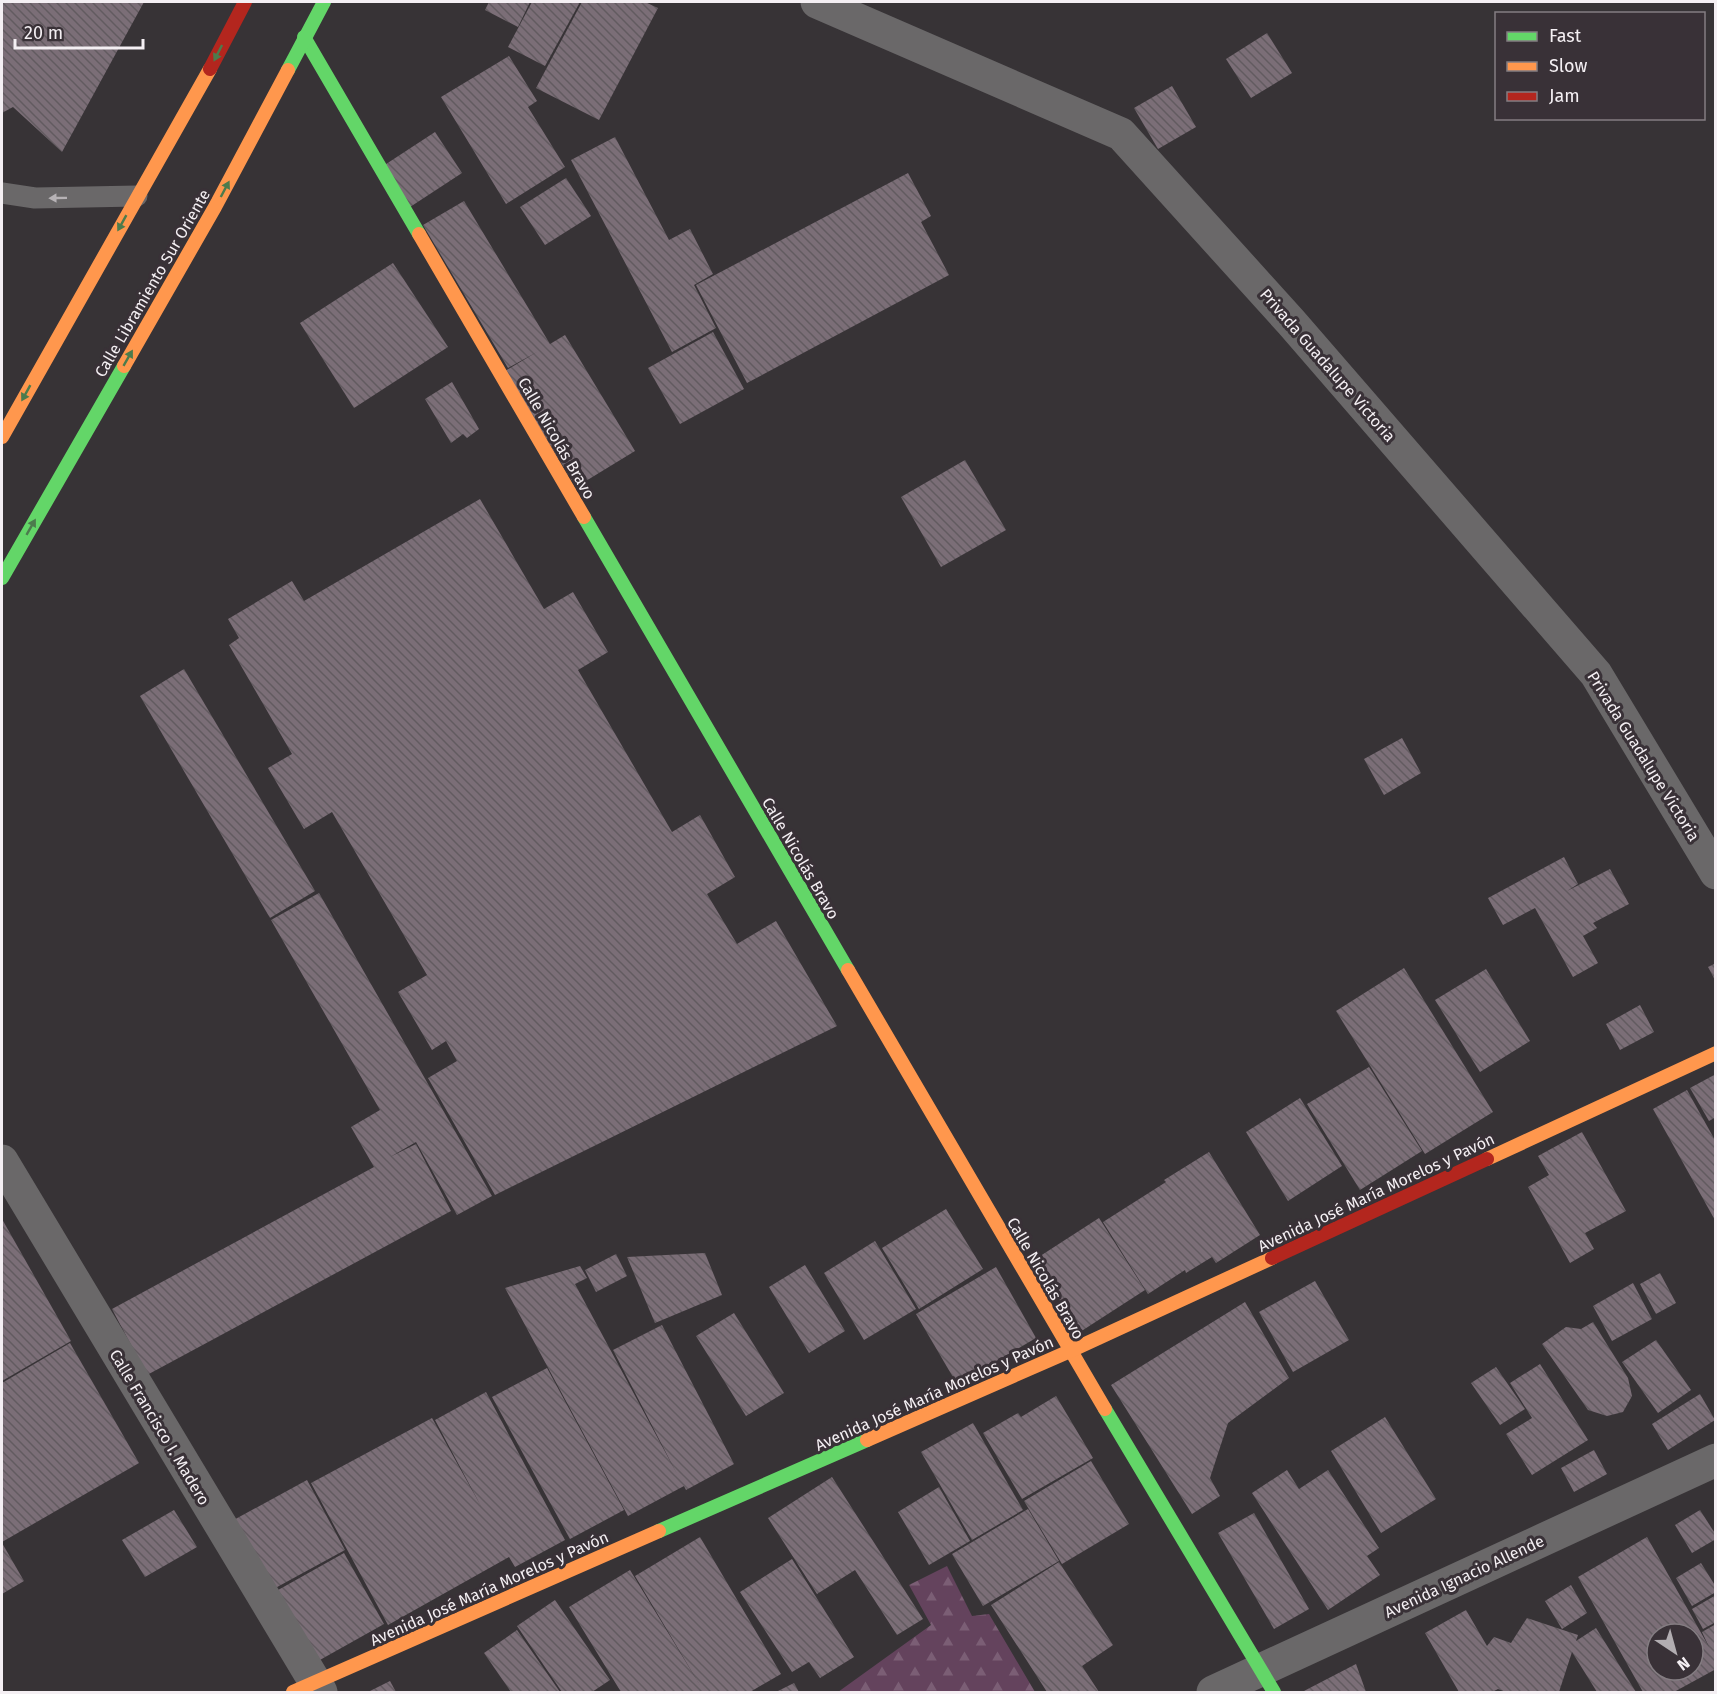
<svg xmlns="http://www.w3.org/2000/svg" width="1717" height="1694" font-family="'Fira Sans',sans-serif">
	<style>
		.forest { fill: url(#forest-firs) }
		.building { fill: url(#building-back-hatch); fill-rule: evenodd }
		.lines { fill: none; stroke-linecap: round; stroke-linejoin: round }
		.lane { stroke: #6a6869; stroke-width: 21 }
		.street { stroke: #6a6869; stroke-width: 33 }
		.fast { stroke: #63d668; stroke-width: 14 }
		.slow { stroke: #ff974d; stroke-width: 14 }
		.jam { stroke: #b3261e; stroke-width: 14 }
		.oneway { fill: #4c7b4d }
		.oneway2 { fill: #b6b2b5 }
		.labels { text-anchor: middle; stroke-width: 6; stroke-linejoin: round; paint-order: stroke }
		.street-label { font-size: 16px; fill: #f4eff3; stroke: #393137 }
	</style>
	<defs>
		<pattern id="forest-firs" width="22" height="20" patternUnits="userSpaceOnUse" patternTransform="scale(1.5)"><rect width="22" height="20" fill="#64435d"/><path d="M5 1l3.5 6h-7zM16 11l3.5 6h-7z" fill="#7b5e75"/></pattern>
		<pattern id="building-back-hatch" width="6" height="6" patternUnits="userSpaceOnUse" patternTransform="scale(1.5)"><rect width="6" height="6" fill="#7b6e77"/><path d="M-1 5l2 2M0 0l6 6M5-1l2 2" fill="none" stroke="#625b60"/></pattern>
	</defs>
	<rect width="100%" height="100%" fill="#373336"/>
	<path class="forest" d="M947 1566 972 1616 989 1614 1035 1692H838L931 1625 909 1585Z"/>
	<g class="building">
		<path d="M2 2H144L62 152 13 107 2 113Z"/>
		<path d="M489 2H530L518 27 485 10Z"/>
		<path d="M532 2H580L545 66 508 47Z"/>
		<path d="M582 2H645L658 8 599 120 536 88Z"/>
		<path d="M1267 33 1292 73 1251 98 1226 59Z"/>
		<path d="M509 56 537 101 528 107 565 167 506 204 441 97Z"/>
		<path d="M1172 86 1196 127 1158 149 1134 108Z"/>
		<path d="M435 132 462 173 407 209 380 168Z"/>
		<path d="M615 137 669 240 690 229 713 274 694 285 716 328 672 352 571 160Z"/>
		<path d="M908 173 931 216 921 222 949 275 747 383 696 285Z"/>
		<path d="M566 178 591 216 545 245 520 207Z"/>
		<path d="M464 201 550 344 565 335 635 451 576 487 505 371 537 352 508 368 423 225Z"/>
		<path d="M393 263 448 347 354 408 300 323Z"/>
		<path d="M713 332 744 389 680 424 648 368Z"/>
		<path d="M452 382 479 429 467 438 463 434 451 443 425 399Z"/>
		<path d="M965 460 1006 530 941 567 901 497Z"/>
		<path d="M480 499 544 609 573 592 608 652 578 670 672 832 700 815 735 877 707 894 737 944 776 921 837 1026 495 1195 428 1078 457 1061 446 1041 432 1050 398 992 427 975 332 812 304 829 268 768 292 754 229 645 239 638 228 619 292 581 304 601Z"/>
		<path d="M184 669 315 891 270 918 140 696Z"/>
		<path d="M1402 738 1421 773 1384 795 1364 759Z"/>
		<path d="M1564 857 1578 884 1567 891 1610 869 1629 904 1593 923 1597 928 1583 936 1598 963 1573 977 1535 908 1503 925 1488 898Z"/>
		<path d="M319 893 492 1196 457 1215 416 1142 390 1157 416 1144 451 1211 147 1375 112 1309 374 1167 351 1127 380 1110 271 920Z"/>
		<path d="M1716 963V982L1708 967Z"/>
		<path d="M1404 968 1493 1112 1425 1154 1336 1011Z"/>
		<path d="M1486 969 1530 1041 1480 1072 1435 1000Z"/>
		<path d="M1640 1005 1654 1032 1620 1050 1606 1024Z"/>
		<path d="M1369 1067 1422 1151 1360 1190 1307 1104Z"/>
		<path d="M1716 1074V1117L1709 1121 1690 1088Z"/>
		<path d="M1687 1090 1716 1142V1222L1653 1109Z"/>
		<path d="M1300 1098 1342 1166 1288 1201 1246 1132Z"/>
		<path d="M1582 1132 1626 1211 1585 1233 1594 1249 1570 1263 1528 1187 1549 1175 1538 1156Z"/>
		<path d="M1209 1152 1260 1235 1216 1263 1212 1257 1186 1273 1185 1270 1148 1294 1103 1222 1166 1182 1164 1180Z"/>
		<path d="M946 1209 983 1269 919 1309 882 1248Z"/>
		<path d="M1099 1218 1145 1290 1080 1332 1034 1260Z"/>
		<path d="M2 1219 71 1341 2 1381Z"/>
		<path d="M875 1241 916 1309 864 1340 824 1273Z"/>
		<path d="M705 1253 722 1295 655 1323 627 1257Z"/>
		<path d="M616 1254 627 1276 596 1292 585 1270Z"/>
		<path d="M805 1265 845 1331 809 1353 769 1287Z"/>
		<path d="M580 1266 587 1278 575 1284 677 1474 613 1350 662 1325 734 1464 686 1490 684 1486 628 1516 505 1288Z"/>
		<path d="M996 1267 1036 1338 957 1384 916 1314Z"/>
		<path d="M1660 1273 1676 1303 1656 1314 1640 1284Z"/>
		<path d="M1315 1281 1349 1340 1293 1372 1259 1312Z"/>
		<path d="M1633 1283 1652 1319 1612 1341 1593 1306Z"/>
		<path d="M1245 1302 1289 1378 1228 1423 1210 1478 1220 1496 1192 1514 1111 1385Z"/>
		<path d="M734 1313 784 1393 746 1416 696 1336Z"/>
		<path d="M1593 1322 1628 1378 1632 1396 1623 1412 1607 1416 1588 1410 1542 1344 1566 1327 1581 1329Z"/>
		<path d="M1656 1340 1691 1390 1658 1413 1622 1362Z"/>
		<path d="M70 1343 139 1463 2 1542V1383Z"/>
		<path d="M1540 1364 1588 1440 1532 1475 1506 1434 1532 1418 1510 1383Z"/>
		<path d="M1496 1367 1525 1409 1500 1425 1471 1383Z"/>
		<path d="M547 1368 624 1510 570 1539 492 1397Z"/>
		<path d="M486 1392 565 1540 515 1567 509 1557 388 1625 311 1483 432 1418 482 1508 435 1420Z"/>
		<path d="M1700 1394 1715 1420 1668 1450 1652 1424Z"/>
		<path d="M1056 1396 1093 1458 1022 1499 983 1433 1018 1413 1021 1417Z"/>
		<path d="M1385 1417 1436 1499 1381 1533 1331 1451Z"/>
		<path d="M973 1423 1023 1510 972 1540 921 1452Z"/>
		<path d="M1594 1450 1607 1474 1574 1492 1561 1468Z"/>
		<path d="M1091 1461 1129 1524 1062 1564 1024 1501Z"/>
		<path d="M1287 1470 1299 1489 1328 1470 1379 1548 1367 1556 1380 1575 1328 1610 1252 1493Z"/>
		<path d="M832 1477 923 1619 897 1635 855 1570 817 1594 768 1518Z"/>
		<path d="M307 1480 345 1550 268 1592 230 1522Z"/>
		<path d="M939 1487 970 1541 929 1565 898 1512Z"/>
		<path d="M1028 1509 1059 1561 983 1606 952 1554Z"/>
		<path d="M174 1510 197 1547 145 1577 122 1540Z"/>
		<path d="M1700 1510 1716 1535V1539L1692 1553 1675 1525Z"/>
		<path d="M1254 1513 1309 1609 1274 1629 1218 1533Z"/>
		<path d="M700 1537 781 1674 750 1692H621L569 1607 630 1570 701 1687 635 1576Z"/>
		<path d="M1647 1537 1709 1647 1702 1632 1716 1624V1669L1674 1692H1643L1578 1577ZM1657 1634H1693V1670H1657Z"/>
		<path d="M2 1543 24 1581 2 1594Z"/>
		<path d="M344 1553 384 1624 311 1665 271 1594Z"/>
		<path d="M792 1559 854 1657 820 1678 809 1662 792 1672 740 1592Z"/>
		<path d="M1059 1562 1113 1645 1082 1666 1099 1692H1047L991 1605Z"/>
		<path d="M1701 1563 1716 1587V1592L1692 1606 1676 1578Z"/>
		<path d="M1571 1585 1587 1613 1562 1629 1545 1601Z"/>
		<path d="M1716 1595V1622L1703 1629 1692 1609Z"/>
		<path d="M555 1600 610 1680 592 1692H562L517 1626Z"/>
		<path d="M1466 1610 1487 1646 1494 1637 1511 1643 1527 1618 1578 1635 1576 1641 1596 1628 1636 1692H1597L1572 1652 1559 1692H1506L1498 1689 1492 1692H1459L1425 1633Z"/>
		<path d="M517 1630 560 1692H511L484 1653Z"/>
		<path d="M1356 1664 1366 1692H1302Z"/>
		<path d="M390 1681 396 1692H368Z"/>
		<path d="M794 1683 799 1692H776Z"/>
	</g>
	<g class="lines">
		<path class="lane" d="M2 193 35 198 137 196"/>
		<g class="street">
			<path d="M817 2 1121 134 1291 322 1596 674 1716 873"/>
			<path d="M2 1161 321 1692"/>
			<path d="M1213 1692 1716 1460"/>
		</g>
		<g class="fast">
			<path d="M304 37 419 234"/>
			<path d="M288 70 324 2"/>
			<path d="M584 517 848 970"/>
			<path d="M2 578 124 366"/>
			<path d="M1105 1409 1274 1692"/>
			<path d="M659 1531 867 1440"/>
		</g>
		<g class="slow">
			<path d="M419 234 584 517"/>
			<path d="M124 366 215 207 288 70"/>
			<path d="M2 437 210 69"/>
			<path d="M848 970 1105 1409"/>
			<path d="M1487 1159 1716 1053"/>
			<path d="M867 1440 1070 1351 1272 1258"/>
			<path d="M293 1692 659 1531"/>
		</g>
		<g class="jam">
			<path d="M210 69 245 2"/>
			<path d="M1272 1258 1487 1159"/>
		</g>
	</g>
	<defs><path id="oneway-solid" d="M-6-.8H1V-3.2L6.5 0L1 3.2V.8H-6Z" transform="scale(1.5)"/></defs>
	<g class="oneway">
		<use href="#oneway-solid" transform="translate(218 53) rotate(117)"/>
		<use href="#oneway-solid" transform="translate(225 189) rotate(-62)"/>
		<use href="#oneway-solid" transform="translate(122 223) rotate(119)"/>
		<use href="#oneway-solid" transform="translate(128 358) rotate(-60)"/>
		<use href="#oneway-solid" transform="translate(26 393) rotate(119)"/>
		<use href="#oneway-solid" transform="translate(31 527) rotate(-60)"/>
	</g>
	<use class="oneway2" href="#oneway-solid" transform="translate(58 198) rotate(179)"/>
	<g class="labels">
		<g class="street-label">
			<text transform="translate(152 283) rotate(-60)" y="6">Calle Libramiento Sur Oriente</text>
			<text transform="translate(1328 365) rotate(49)" y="6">Privada Guadalupe Victoria</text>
			<text transform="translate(557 438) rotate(60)" y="6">Calle Nicolás Bravo</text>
			<text transform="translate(1644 756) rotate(58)" y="6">Privada Guadalupe Victoria</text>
			<text transform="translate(801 858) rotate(60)" y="6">Calle Nicolás Bravo</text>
			<text transform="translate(1376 1192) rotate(-25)" y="6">Avenida José María Morelos y Pavón</text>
			<text transform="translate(1046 1278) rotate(60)" y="6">Calle Nicolás Bravo</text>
			<text transform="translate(934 1393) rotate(-24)" y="6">Avenida José María Morelos y Pavón</text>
			<text transform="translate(160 1427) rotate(59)" y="6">Calle Francisco I. Madero</text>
			<text transform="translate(1464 1576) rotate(-25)" y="6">Avenida Ignacio Allende</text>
			<text transform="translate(489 1588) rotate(-24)" y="6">Avenida José María Morelos y Pavón</text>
		</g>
	</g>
	<rect width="1717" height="1694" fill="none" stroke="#f4eff3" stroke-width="6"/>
	<rect x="1495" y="12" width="210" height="108" fill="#393137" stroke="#847d82" stroke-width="1.5"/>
	<rect x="1507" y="32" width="30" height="9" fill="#63d668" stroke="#847d82" stroke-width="1.5"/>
	<text x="1549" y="42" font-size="18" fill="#f4eff3">Fast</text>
	<rect x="1507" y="62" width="30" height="9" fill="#ff974d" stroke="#847d82" stroke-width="1.5"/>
	<text x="1549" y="72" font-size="18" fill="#f4eff3">Slow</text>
	<rect x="1507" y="92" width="30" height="9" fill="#b3261e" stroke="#847d82" stroke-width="1.5"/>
	<text x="1549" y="102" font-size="18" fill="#f4eff3">Jam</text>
	<g transform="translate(1675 1652) rotate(144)"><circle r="28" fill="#393137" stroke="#847d82" stroke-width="1.5"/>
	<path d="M0-4.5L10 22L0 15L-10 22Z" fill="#b2adb1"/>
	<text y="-9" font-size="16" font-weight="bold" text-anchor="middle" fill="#f4eff3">N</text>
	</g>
	<path d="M15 39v9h128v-9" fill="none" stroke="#f4eff3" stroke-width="3"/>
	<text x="24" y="39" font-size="18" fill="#f4eff3" stroke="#393137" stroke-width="4.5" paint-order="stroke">20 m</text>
</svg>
